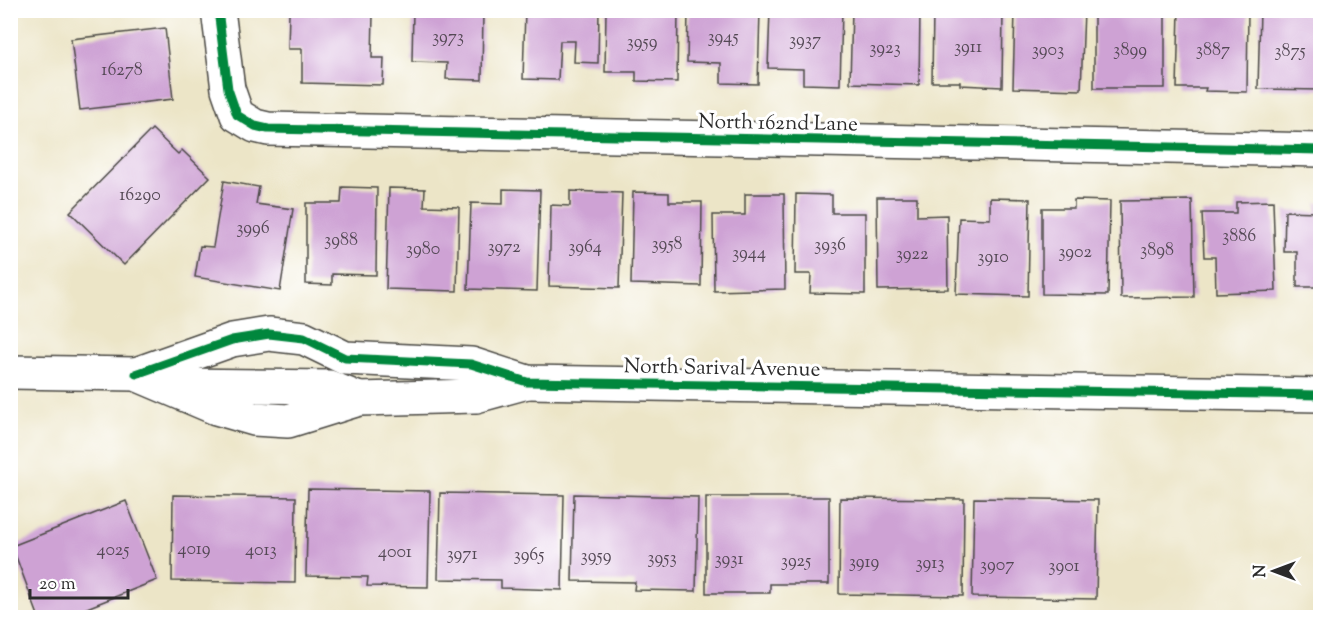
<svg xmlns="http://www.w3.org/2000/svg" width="1331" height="628" font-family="'Sorts Mill Goudy',serif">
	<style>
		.building { fill: #cea2d4 }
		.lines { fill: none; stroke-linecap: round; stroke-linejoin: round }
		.minor-casing { stroke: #484742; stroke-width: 36 }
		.minor { stroke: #fff; stroke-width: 33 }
		.cycleway-casing { stroke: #fff; stroke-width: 13 }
		.cycleway { stroke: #00873e; stroke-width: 9 }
		.labels { text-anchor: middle; stroke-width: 6; stroke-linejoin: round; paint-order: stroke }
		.number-label { font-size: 18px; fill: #544955 }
		.street-label { font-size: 21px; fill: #2b2b2b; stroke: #fff }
	</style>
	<rect width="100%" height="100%" fill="#fff"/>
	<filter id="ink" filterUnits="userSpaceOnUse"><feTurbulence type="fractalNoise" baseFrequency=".0167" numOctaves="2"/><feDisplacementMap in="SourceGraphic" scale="12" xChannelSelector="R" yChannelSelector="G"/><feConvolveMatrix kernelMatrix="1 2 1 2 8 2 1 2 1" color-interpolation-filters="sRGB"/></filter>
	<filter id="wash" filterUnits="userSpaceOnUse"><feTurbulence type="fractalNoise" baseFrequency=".008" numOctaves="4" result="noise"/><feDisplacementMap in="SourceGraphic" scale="24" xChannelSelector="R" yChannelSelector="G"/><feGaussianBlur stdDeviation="1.35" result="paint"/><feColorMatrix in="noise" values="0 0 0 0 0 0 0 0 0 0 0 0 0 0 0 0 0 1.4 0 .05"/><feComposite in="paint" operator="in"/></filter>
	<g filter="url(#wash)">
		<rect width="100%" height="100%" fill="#ece5c7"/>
		<g id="blocks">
			<g class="building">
				<path d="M413 10H483L482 80 446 79 447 63 412 62Z"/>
				<path d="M525 10H599L598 63 574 62 575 41H560L558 80 523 79Z"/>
				<path d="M606 10H678L677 82 636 81V72H605Z"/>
				<path d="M688 10H760L758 84 721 83V63L687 62Z"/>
				<path d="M770 10H842L840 85 803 84V69L768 68Z"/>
				<path d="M852 10H920L919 85 850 83Z"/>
				<path d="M933 10H1003L1002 87 960 85V82H932Z"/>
				<path d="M1015 10H1084L1081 90 1013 88Z"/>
				<rect x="1094" y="10" width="71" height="78"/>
				<path d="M1179 10H1248L1247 92 1205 91 1206 88H1177Z"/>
				<path d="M1260 10H1320V90L1258 89Z"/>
				<path d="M289 13 373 14 372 58H384L383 85 302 83V49H288Z"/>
				<path d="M165 28 173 99 80 110 71 39Z"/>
				<path d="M152 129 178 154 182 150 210 177 124 265 70 212Z"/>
				<path d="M224 181 259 187 256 204 293 209 280 291 195 277 200 246 213 247Z"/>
				<path d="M342 187 377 188 376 275 332 274V285L306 284V203H341Z"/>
				<path d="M389 188 425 189 424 206 459 207 457 291 386 289Z"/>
				<path d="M503 189 540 190 537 291 468 289 471 203 503 204Z"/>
				<path d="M570 191 622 193 619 288 549 286 551 205 570 206Z"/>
				<path d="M633 192 669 193V202H702L701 286 631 284Z"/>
				<path d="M745 194H784L785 289 714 291 713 215H745Z"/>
				<path d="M796 194 832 195V213H865V294L810 293 811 274H795Z"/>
				<path d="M877 197H917V216L947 215 948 289 878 290Z"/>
				<path d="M990 198 1030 199 1028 296 956 294 959 218 990 219Z"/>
				<path d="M1074 200 1110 201 1108 295 1042 294V208H1074Z"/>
				<path d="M1192 200 1194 297 1121 298 1120 201Z"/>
				<path d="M1273 201 1276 291 1216 293 1215 257H1204L1202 213H1236V202Z"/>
				<path d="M1317 203H1320V287H1297V252H1284L1285 211 1317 212Z"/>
				<path d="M308 489 430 491 428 587 367 586 368 577 306 576Z"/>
				<path d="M440 493 564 495 562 590 501 588V580L438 579Z"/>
				<path d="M574 494 698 497 696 591 634 590 635 582 572 581Z"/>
				<path d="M173 495 296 497 295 583 172 581Z"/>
				<path d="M706 497H829V584H770V593H706Z"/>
				<path d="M840 498 964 499 963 596 839 594Z"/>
				<path d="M974 498 1098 500 1096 599 972 597Z"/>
				<path d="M126 501 157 580 62 618H39L12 546Z"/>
			</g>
		</g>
	</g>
	<g filter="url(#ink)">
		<use href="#blocks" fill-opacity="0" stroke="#484742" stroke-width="1.5"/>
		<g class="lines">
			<defs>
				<g id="minor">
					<path d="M218 10 228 89 237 115 255 126 268 129 1320 150"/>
					<path d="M10 372 136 374 216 408 254 419 288 421 359 399 476 396 527 382"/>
					<path d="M136 374 232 340 269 334 304 338 345 358 471 364 527 382 1320 395"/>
					<path d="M179 385 329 387 359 399"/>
				</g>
			</defs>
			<use href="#minor" class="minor-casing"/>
			<use href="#minor" class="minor"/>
			<defs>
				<g id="cycleway">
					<path d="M218 10 228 89 237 115 255 126 268 129 1320 150"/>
					<path d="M136 374 232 340 269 334 304 338 345 358 471 364 527 382 1320 395"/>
				</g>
			</defs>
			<use href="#cycleway" class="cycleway-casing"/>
			<use href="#cycleway" class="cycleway"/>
		</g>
	</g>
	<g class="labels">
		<g class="number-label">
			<text x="448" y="42">3973</text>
			<text x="723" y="42">3945</text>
			<text x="805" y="45">3937</text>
			<text x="642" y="47">3959</text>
			<text x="968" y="52">3911</text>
			<text x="885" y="53">3923</text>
			<text x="1048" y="55">3903</text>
			<text x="1130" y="55">3899</text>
			<text x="1213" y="55">3887</text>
			<text x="1290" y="56">3875</text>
			<text x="122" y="75">16278</text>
			<text x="140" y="200">16290</text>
			<text x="253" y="233">3996</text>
			<text x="1239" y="241">3886</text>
			<text x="341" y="245">3988</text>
			<text x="667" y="249">3958</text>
			<text x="830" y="250">3936</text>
			<text x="504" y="252">3972</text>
			<text x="585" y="252">3964</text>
			<text x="423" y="254">3980</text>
			<text x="1157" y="255">3898</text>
			<text x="1075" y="257">3902</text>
			<text x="749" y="258">3944</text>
			<text x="912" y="259">3922</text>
			<text x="993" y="262">3910</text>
			<text x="194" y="554">4019</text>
			<text x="113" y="555">4025</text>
			<text x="261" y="555">4013</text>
			<text x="395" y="557">4001</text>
			<text x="462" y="559">3971</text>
			<text x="529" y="560">3965</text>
			<text x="596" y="561">3959</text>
			<text x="662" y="563">3953</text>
			<text x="729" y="564">3931</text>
			<text x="796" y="566">3925</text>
			<text x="864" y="567">3919</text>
			<text x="930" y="568">3913</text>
			<text x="997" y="570">3907</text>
			<text x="1064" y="571">3901</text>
		</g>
		<g class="street-label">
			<text transform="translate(778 122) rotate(1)" y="7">North 162nd Lane</text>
			<text transform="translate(722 367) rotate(1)" y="7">North Sarival Avenue</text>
		</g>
	</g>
	<rect width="1331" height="628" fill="none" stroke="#fff" stroke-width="36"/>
	<g transform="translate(1274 571) rotate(270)" stroke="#ffffff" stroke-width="4.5" paint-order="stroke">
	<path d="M0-4.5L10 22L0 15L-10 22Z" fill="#2b2b2b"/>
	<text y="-9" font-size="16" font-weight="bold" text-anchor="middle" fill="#2b2b2b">N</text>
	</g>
	<path d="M30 589v9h98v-9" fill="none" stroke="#2b2b2b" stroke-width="3"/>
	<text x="39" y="589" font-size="18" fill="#2b2b2b" stroke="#ffffff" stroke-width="4.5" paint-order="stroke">20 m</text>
</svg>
